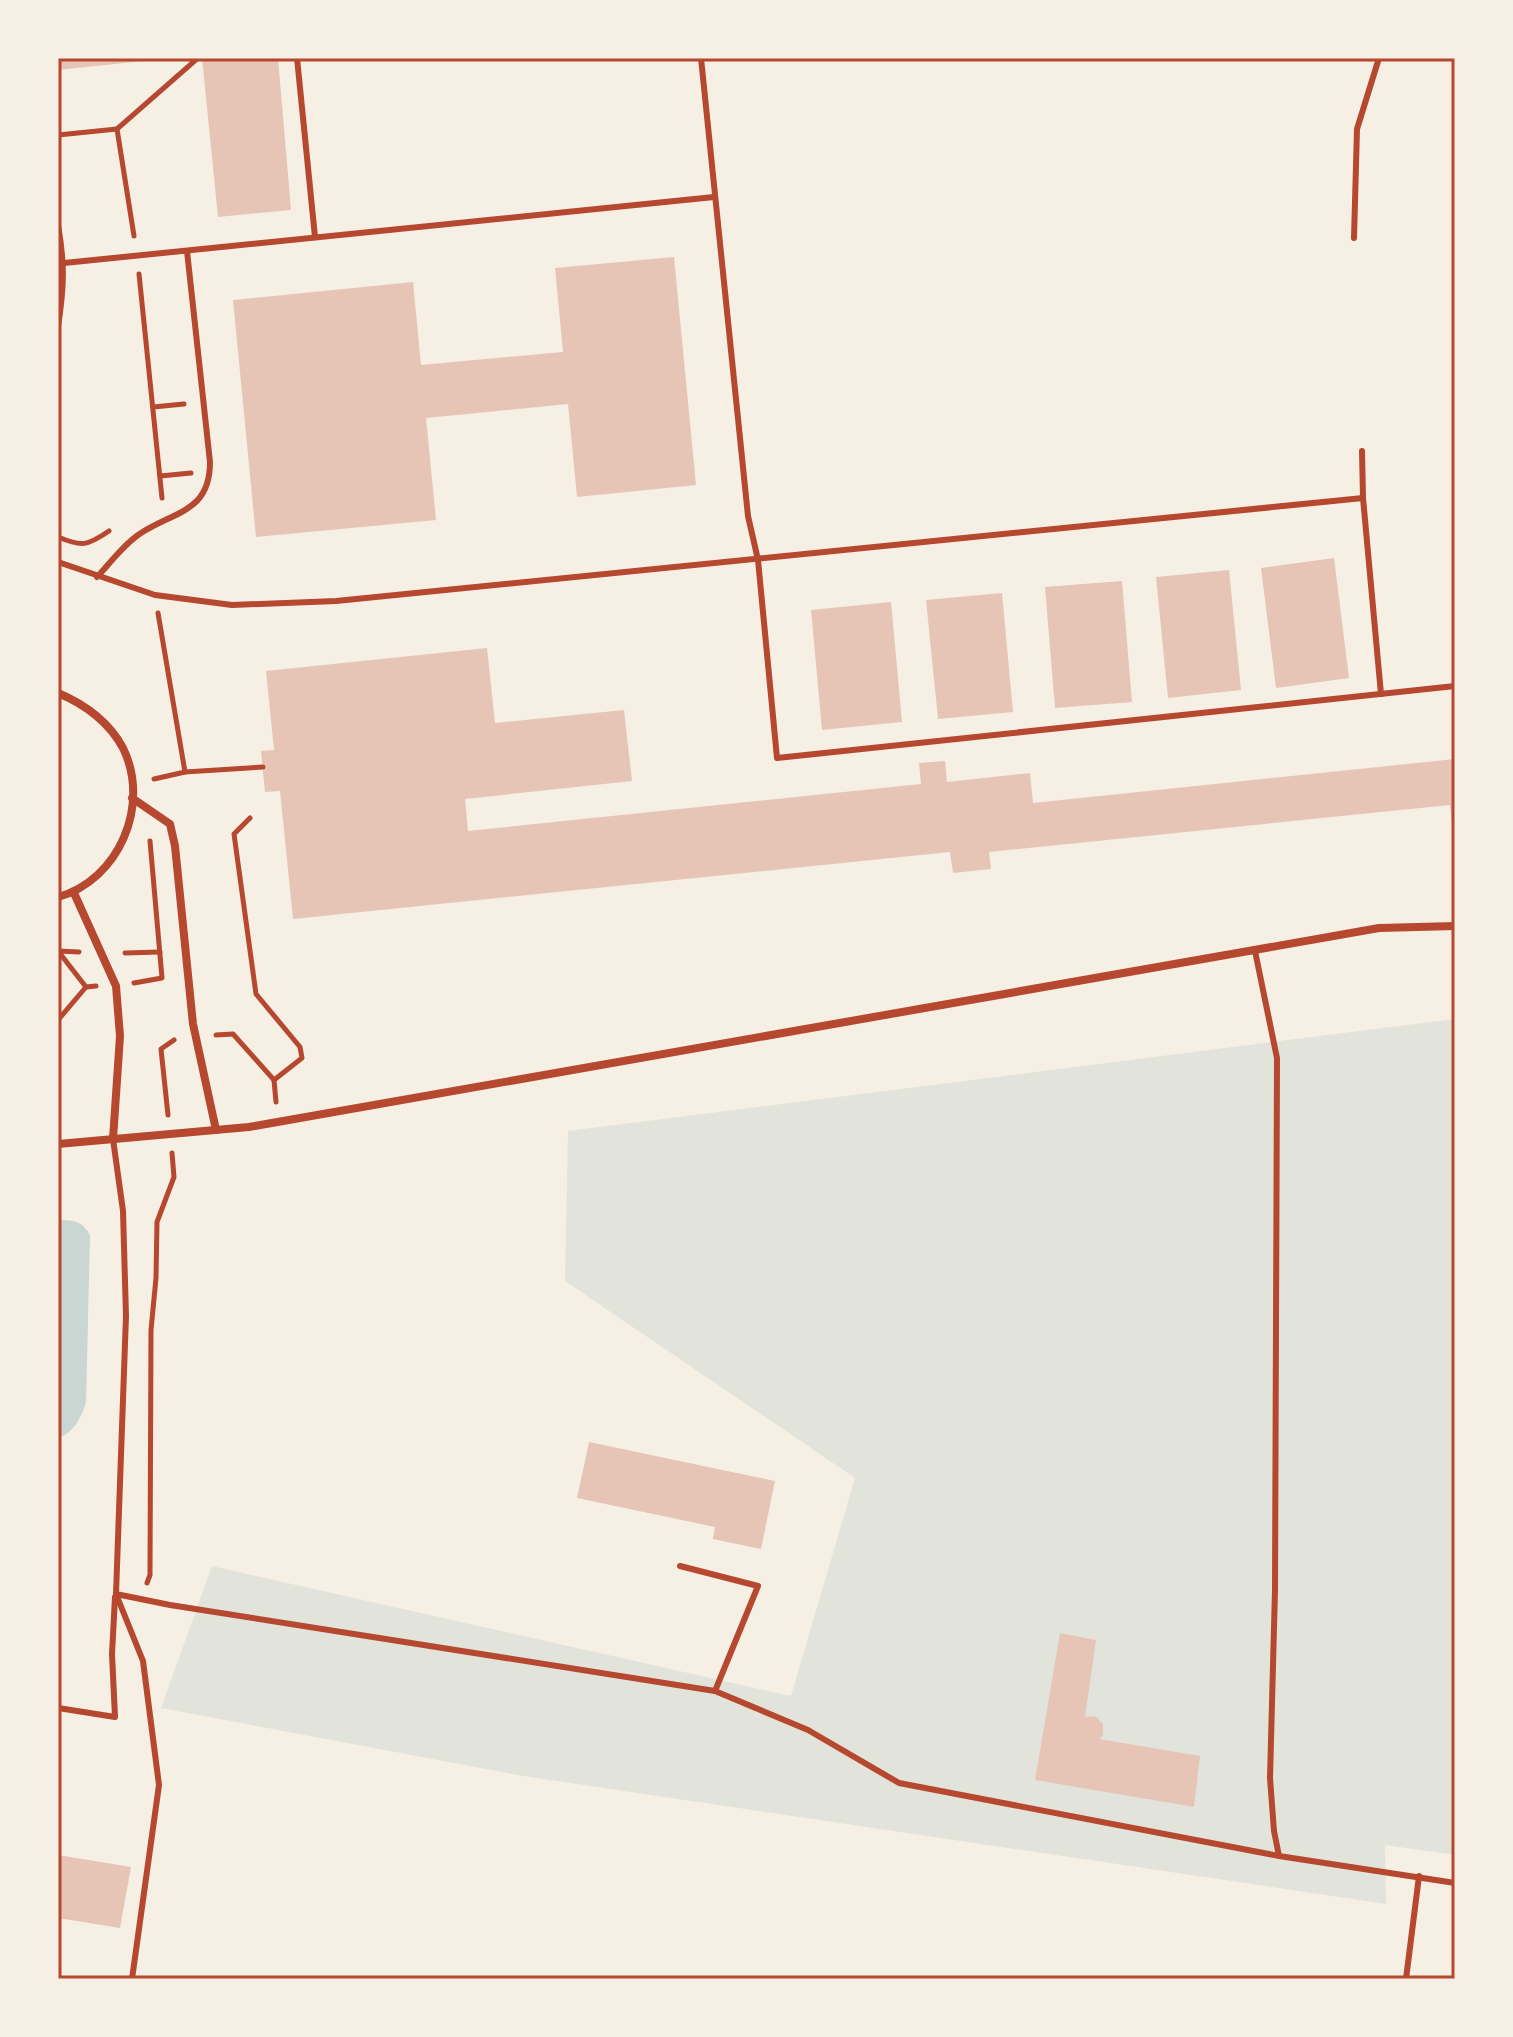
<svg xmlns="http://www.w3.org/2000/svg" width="1513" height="2037" font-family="'DejaVu Sans',sans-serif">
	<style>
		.green { fill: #e2e4dc }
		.water { fill: #c9d6d2 }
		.building { fill: #e6c5b7 }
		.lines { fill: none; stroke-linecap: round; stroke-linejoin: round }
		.path { stroke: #b5482f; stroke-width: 5 }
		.service { stroke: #b5482f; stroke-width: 6 }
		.minor { stroke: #b5482f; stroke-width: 8 }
		.neatline { fill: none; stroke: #b5482f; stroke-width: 3 }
	</style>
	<rect width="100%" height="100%" fill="#f6efe4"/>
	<path class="green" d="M1455 1019V1855L1385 1845 1386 1904 523 1776 161 1708 212 1566 791 1696 855 1478 565 1281 568 1131Z"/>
	<path class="water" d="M58 1220C74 1220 82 1221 90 1235L86 1403C80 1420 74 1431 58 1439Z"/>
	<g class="building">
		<path d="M58 58H153V60L58 70Z"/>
		<path d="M202 58H278L291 210 218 217Z"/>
		<path d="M674 257 696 485 577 497 568 404 426 418 436 520 256 537 233 300 413 282 421 365 563 352 555 268Z"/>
		<path d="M1334 558 1349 678 1276 688 1261 568Z"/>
		<path d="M1229 570 1241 690 1168 698 1156 577Z"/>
		<path d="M1122 581 1132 702 1055 708 1045 587Z"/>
		<path d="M1002 593 1013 712 938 719 926 600Z"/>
		<path d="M891 602 902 722 822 730 811 610Z"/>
		<path d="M487 648 495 723 624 710 632 781 465 799 468 831 921 784 919 763 945 761 947 782 1030 773 1033 803 1455 759V824H1452L1450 805 989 852 991 869 953 873 950 852 293 919 280 791 265 792 261 751 274 750 266 671Z"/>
		<path d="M589 1442 775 1481 761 1549 713 1539 715 1527 577 1498Z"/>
		<path d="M1060 1633 1096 1640 1085 1717 1095 1716 1103 1724V1735L1099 1739 1200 1756 1194 1807 1035 1780Z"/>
		<path d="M58 1855 131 1867 120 1928 58 1918Z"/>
	</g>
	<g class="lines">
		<g class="path">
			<path d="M58 135 117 129"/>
			<path d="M134 236 117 129 198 58"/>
			<path d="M139 274 162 498"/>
			<path d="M153 407 184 404"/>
			<path d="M160 476 191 473"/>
			<path d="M58 537C82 547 87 546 109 531"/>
			<path d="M185 772 263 767"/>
			<path d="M154 779 185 772 158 613"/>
			<path d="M250 818 234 834 256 994 300 1047 302 1058 274 1080 276 1102"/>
			<path d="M58 951 86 987 96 986"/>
			<path d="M58 951 79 952"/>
			<path d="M125 953 160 952"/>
			<path d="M134 983 162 978 150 841"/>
			<path d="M58 1020 86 987"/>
			<path d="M216 1035 233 1034 274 1080"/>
			<path d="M168 1115 161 1049 174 1040"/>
			<path d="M147 1583 150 1575 151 1330 156 1278 157 1222 174 1177 172 1153"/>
		</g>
		<g class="service">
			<path d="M297 58 315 237"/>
			<path d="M701 58 748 516 758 560 777 758 1455 686"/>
			<path d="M58 225C65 265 64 287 58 327"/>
			<path d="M1354 238 1357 129 1379 58"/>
			<path d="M64 263 714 197"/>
			<path d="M1362 451 1363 498 1381 694"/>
			<path d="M58 562 155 595 232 605 336 601 1363 498"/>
			<path d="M97 577C111 562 124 544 141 533 175 511 210 512 210 462L187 251"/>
			<path d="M1255 951 1277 1058 1275 1590 1270 1778 1274 1831 1279 1856 1455 1883"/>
			<path d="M113 1139 123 1211 126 1316 116 1594 170 1605 715 1691 808 1730 899 1783 1279 1856"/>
			<path d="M680 1566 758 1586 715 1691"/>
			<path d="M116 1594 143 1661 159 1785 132 1979"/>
			<path d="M58 1708 115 1717 112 1654 115 1597"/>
			<path d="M1406 1979 1419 1876"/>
		</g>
		<g class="minor">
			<path d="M58 693C84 704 109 722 123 748 151 805 119 880 58 897"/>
			<path d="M132 798 170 824 175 846 193 1024 216 1130"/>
			<path d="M74 893 116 986 120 1036 113 1139"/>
			<path d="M58 1144 249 1127 1379 928 1455 926"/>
		</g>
	</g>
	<rect width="1513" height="2037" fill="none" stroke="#f6efe4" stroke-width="120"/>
	<rect x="60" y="60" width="1393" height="1917" class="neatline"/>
</svg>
